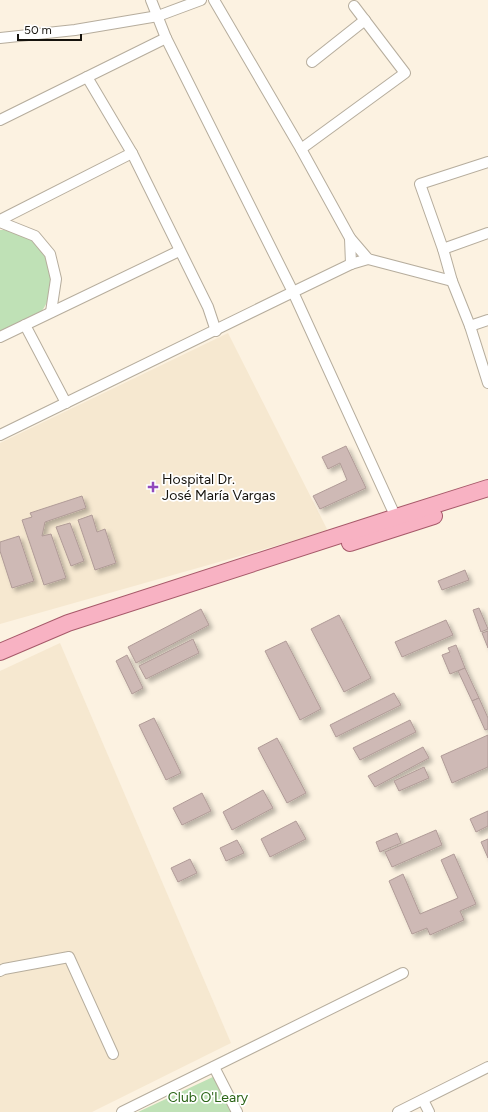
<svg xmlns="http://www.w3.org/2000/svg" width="488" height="1112" font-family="Figtree,sans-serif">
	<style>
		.built { fill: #f6e8d0 }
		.green { fill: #bfe1b6 }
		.building { fill: #ceb9b5; stroke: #b09b97; filter: url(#shadow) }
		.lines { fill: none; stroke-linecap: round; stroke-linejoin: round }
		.street-casing { stroke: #b6ad9d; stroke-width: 12 }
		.primary-casing { stroke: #a65969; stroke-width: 18 }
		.street { stroke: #fff; stroke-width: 10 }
		.primary { stroke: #f8b2c3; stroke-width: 16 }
		.poi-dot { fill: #914abd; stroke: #fff; stroke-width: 1.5 }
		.labels { text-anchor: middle; stroke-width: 3.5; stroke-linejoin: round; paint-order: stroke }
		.poi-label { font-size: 14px; fill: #16130d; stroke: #fff; text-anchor: start }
		.park-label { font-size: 14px; fill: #2a6416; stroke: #fff }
	</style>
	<defs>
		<filter id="shadow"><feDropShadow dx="3.5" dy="3.5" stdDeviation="2" flood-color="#0004"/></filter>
	</defs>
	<rect width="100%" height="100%" fill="#fcf2e1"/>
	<g class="built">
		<path d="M228 333 328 531 0 624V443Z"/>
		<path d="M60 643 231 1043 92 1112H0V671Z"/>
	</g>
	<g class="green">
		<path d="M0 230C10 230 20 232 29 237 59 257 59 300 32 321 23 328 11 329 0 331Z"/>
		<path d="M215 1076 232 1112H138Z"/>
	</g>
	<g class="building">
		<path d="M346 446 366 488 320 509 313 496 347 480 340 463 328 469 322 457Z"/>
		<path d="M82 496 86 508 45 522 42 536 51 534 66 578 44 585 22 520 32 517 30 513Z"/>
		<path d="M92 515 97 532 105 529 116 563 95 570 78 520Z"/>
		<path d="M70 523 84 561 71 566 56 527Z"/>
		<path d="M19 536 34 581 12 588 0 551V542Z"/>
		<path d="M465 570 469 580 442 590 438 581Z"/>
		<path d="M479 608 488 629 481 632 473 610Z"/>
		<path d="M201 609 209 625 136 663 128 647Z"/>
		<path d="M339 615 371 678 344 692 311 629Z"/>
		<path d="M446 620 453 635 402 657 395 642Z"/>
		<path d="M488 631V648L482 633Z"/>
		<path d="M193 639 199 653 146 679 139 666Z"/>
		<path d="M286 641 321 709 300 720 265 651Z"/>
		<path d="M456 645 465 668 450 674 442 655 450 652 448 648Z"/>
		<path d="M127 655 143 688 132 694 116 661Z"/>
		<path d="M465 668 479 698 472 701 458 671Z"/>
		<path d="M394 693 401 705 336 737 330 725Z"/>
		<path d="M479 698 488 718V729L485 730 472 701Z"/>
		<path d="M154 718 181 773 166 780 139 725Z"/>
		<path d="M410 720 416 732 360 760 353 748Z"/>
		<path d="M488 735V767L452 783 441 756Z"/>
		<path d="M277 738 306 793 287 803 258 748Z"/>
		<path d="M423 747 429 758 375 787 368 776Z"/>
		<path d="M424 767 429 778 399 791 394 781Z"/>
		<path d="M263 790 273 808 232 830 223 812Z"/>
		<path d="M202 793 211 811 182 825 173 808Z"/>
		<path d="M488 811V826L476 832 470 819Z"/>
		<path d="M296 821 306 839 270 857 261 839Z"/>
		<path d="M436 830 442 845 392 867 385 852Z"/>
		<path d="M397 833 401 843 380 852 376 842Z"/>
		<path d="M488 839V858L481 842Z"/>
		<path d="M237 840 244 853 226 861 220 848Z"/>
		<path d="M454 854 476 904 460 911 464 920 430 935 427 928 412 934 389 881 403 874 420 914 458 898 441 860Z"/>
		<path d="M190 859 197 873 178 882 171 868Z"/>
	</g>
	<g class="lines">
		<defs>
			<g id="street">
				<path d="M151 0 166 38 293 292 398 522"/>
				<path d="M214 0 301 149 350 238 368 259 452 281"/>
				<path d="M0 38 75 30 158 16 201 0"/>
				<path d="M312 62 365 20"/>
				<path d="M87 77 132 153 208 307 216 331"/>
				<path d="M0 120 166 38"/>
				<path d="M301 149 405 73 354 6"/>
				<path d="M488 162 420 184 443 249 452 281 470 326 488 383"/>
				<path d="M0 220 132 153"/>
				<path d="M0 222 35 236 50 254 56 279 51 312"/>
				<path d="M350 238 351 264"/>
				<path d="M443 249 488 233"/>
				<path d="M25 325 66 403"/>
				<path d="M470 326 488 320"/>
				<path d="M0 337 179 251"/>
				<path d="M0 435 293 292 351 264 368 259"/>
				<path d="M0 971 4 969 69 957 113 1054"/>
				<path d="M214 1067 237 1112"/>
				<path d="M423 1100 429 1112"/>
				<path d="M122 1112 403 973"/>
				<path d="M398 1112 488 1067"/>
			</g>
			<g id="primary">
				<path d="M350 543 434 516"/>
				<path d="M0 652 68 623 396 517 488 488"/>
			</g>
		</defs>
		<use href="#street" class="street-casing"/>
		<use href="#primary" class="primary-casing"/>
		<use href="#street" class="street"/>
		<use href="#primary" class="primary"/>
	</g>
	<path class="poi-dot" d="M151 481h4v4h4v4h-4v4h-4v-4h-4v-4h4z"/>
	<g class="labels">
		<g class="poi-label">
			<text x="162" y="484">Hospital Dr.<tspan x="162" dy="16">José María Vargas</tspan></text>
		</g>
		<g class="park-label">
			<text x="208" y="1102">Club O'Leary</text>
		</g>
	</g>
	<path d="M18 34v6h63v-6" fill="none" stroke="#16130d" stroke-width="2"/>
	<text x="24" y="34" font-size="12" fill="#16130d" stroke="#ffffff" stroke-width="3" paint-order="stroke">50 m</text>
</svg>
